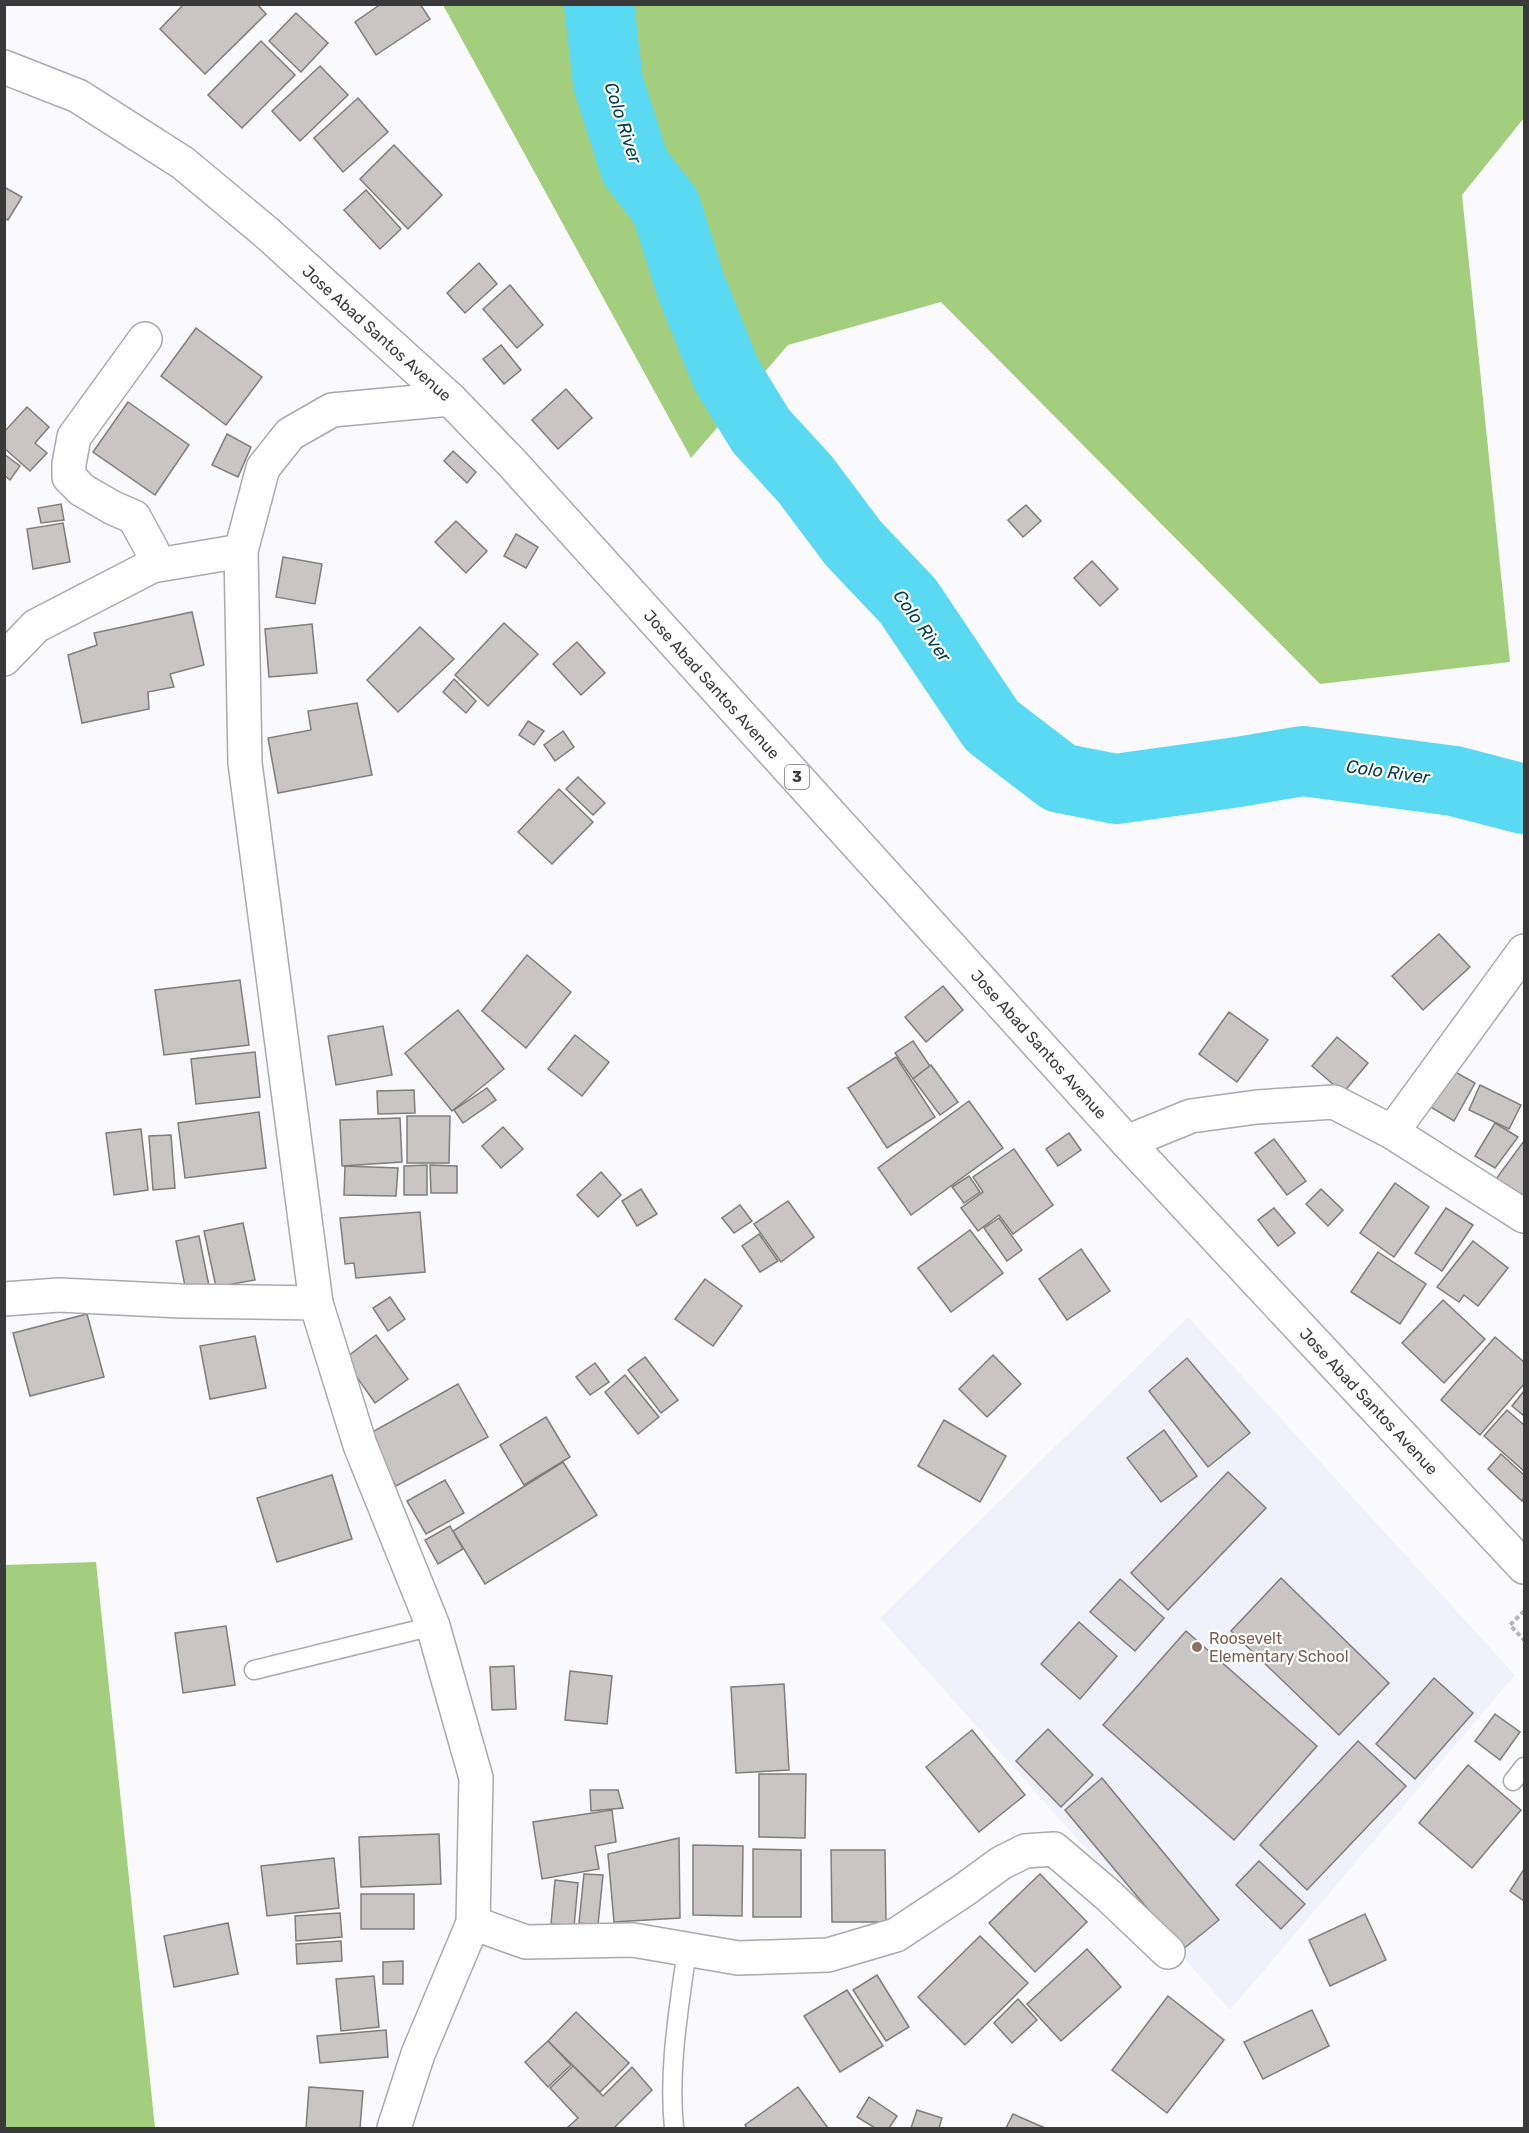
<svg xmlns="http://www.w3.org/2000/svg" width="1529" height="2133" font-family="Rubik,sans-serif">
	<style>
		.built { fill: #f1f1fb }
		.forest { fill: #a2ce7e }
		.lines { fill: none; stroke-linecap: round; stroke-linejoin: round }
		.river { stroke: #5ad9f3; stroke-width: 70 }
		.building { fill: #c8c5c4; stroke: #7f7d7c; stroke-width: 1.5 }
		.lane-casing { stroke: #aaaaac; stroke-width: 21 }
		.street-casing { stroke: #aaaaac; stroke-width: 36 }
		.highway-casing { stroke: #aaaaac; stroke-width: 36 }
		.path { stroke: #b5b5b7; stroke-width: 4; stroke-dasharray: 4.5 3; stroke-linecap: butt }
		.lane { stroke: #fff; stroke-width: 18 }
		.street { stroke: #fff; stroke-width: 33 }
		.highway { stroke: #fff; stroke-width: 33 }
		.education-dot { fill: #8d6e63; stroke: #fff; stroke-width: 2 }
		.labels { text-anchor: middle; stroke-width: 4.5; stroke-linejoin: round; paint-order: stroke }
		.shield { fill: #fff; stroke: #757576; stroke-width: 1.5 }
		.shield-label { font-size: 15px; font-weight: bold; fill: #3a3a3b }
		.street-label { font-size: 16px; fill: #3a3a3b; stroke: #fff }
		.education-label { font-size: 16px; fill: #785e54; stroke: #fff; text-anchor: start }
		.water-label { font-size: 18px; font-style: italic; fill: #03404b; stroke: #fff }
	</style>
	<rect width="100%" height="100%" fill="#fafafc"/>
	<path class="built" d="M1188 1317 1515 1675 1230 2010 880 1618Z"/>
	<g class="forest">
		<path d="M443 5H1524V118L1462 195 1510 662 1320 684 941 302 788 345 691 458Z"/>
		<path d="M96 1562 155 2128H5V1565Z"/>
	</g>
	<g class="lines">
		<path class="river" d="M599 4 608 83 635 167 666 207 690 284 726 374 761 431 805 479 853 543 908 601 992 726 1060 778 1116 789 1238 772 1303 761 1454 781 1524 799"/>
	</g>
	<g class="building">
		<path d="M184 4H257L266 14 205 74 160 29Z"/>
		<path d="M381 4H420L430 19 376 55 355 22Z"/>
		<path d="M296 13 328 43 301 72 269 41Z"/>
		<path d="M261 41 295 75 242 128 208 95Z"/>
		<path d="M320 66 348 95 300 141 272 111Z"/>
		<path d="M358 98 388 132 343 172 314 138Z"/>
		<path d="M394 145 442 195 408 229 360 179Z"/>
		<path d="M4 187 22 197 8 220 4 218Z"/>
		<path d="M366 190 401 229 380 249 344 210Z"/>
		<path d="M479 263 497 284 465 313 447 293Z"/>
		<path d="M510 285 543 325 517 348 483 309Z"/>
		<path d="M196 328 262 377 226 425 161 376Z"/>
		<path d="M501 345 521 370 504 384 483 359Z"/>
		<path d="M566 389 592 418 558 449 532 420Z"/>
		<path d="M128 402 189 445 155 495 93 452Z"/>
		<path d="M27 407 49 427 35 443 47 453 30 471 4 448V432Z"/>
		<path d="M227 434 251 447 238 477 212 465Z"/>
		<path d="M453 451 476 472 467 483 444 461Z"/>
		<path d="M4 454 20 466 10 480 4 475Z"/>
		<path d="M61 504 64 520 41 523 38 508Z"/>
		<path d="M1026 505 1041 521 1023 537 1008 520Z"/>
		<path d="M456 521 487 551 466 573 435 542Z"/>
		<path d="M63 523 70 562 33 569 27 529Z"/>
		<path d="M516 534 538 547 526 568 504 556Z"/>
		<path d="M283 557 322 564 315 604 276 597Z"/>
		<path d="M1092 561 1118 589 1100 606 1074 578Z"/>
		<path d="M192 612 204 665 170 674 174 687 148 692 149 709 82 723 68 655 97 645 94 633Z"/>
		<path d="M504 623 538 654 488 706 455 675Z"/>
		<path d="M312 624 317 673 269 677 265 629Z"/>
		<path d="M420 627 454 659 398 712 367 680Z"/>
		<path d="M577 642 605 673 581 695 553 664Z"/>
		<path d="M454 679 476 701 466 713 443 692Z"/>
		<path d="M357 703 372 775 278 793 268 738 311 730 308 711Z"/>
		<path d="M528 721 544 731 534 745 519 735Z"/>
		<path d="M563 731 574 747 555 761 544 745Z"/>
		<path d="M578 777 605 803 593 815 566 789Z"/>
		<path d="M559 789 593 822 552 864 518 832Z"/>
		<path d="M1439 934 1470 967 1423 1010 1392 976Z"/>
		<path d="M527 955 571 992 526 1048 482 1011Z"/>
		<path d="M240 980 249 1045 164 1055 155 990Z"/>
		<path d="M943 986 963 1010 926 1042 905 1017Z"/>
		<path d="M458 1010 504 1069 452 1111 405 1053Z"/>
		<path d="M1229 1012 1268 1040 1237 1082 1199 1054Z"/>
		<path d="M383 1026 392 1075 336 1085 328 1036Z"/>
		<path d="M575 1035 609 1062 582 1096 548 1069Z"/>
		<path d="M1337 1037 1368 1063 1343 1093 1312 1066Z"/>
		<path d="M913 1041 930 1066 913 1079 895 1053Z"/>
		<path d="M255 1052 260 1097 196 1104 191 1059Z"/>
		<path d="M896 1057 935 1117 887 1148 848 1088Z"/>
		<path d="M931 1065 958 1102 940 1115 913 1079Z"/>
		<path d="M1450 1069 1475 1083 1454 1121 1429 1106Z"/>
		<path d="M1480 1085 1521 1105 1509 1129 1469 1110Z"/>
		<path d="M487 1088 496 1100 463 1123 454 1110Z"/>
		<path d="M414 1090 415 1113 378 1114 377 1091Z"/>
		<path d="M969 1101 1003 1148 911 1215 878 1168Z"/>
		<path d="M259 1112 266 1168 185 1178 178 1123Z"/>
		<path d="M407 1116H450L449 1163H407Z"/>
		<path d="M400 1118 402 1162 342 1166 340 1120Z"/>
		<path d="M1495 1123 1518 1137 1495 1168 1475 1156Z"/>
		<path d="M503 1127 523 1149 501 1168 482 1146Z"/>
		<path d="M141 1129 148 1190 114 1195 106 1133Z"/>
		<path d="M1069 1133 1081 1150 1058 1166 1046 1149Z"/>
		<path d="M171 1135 175 1188 153 1190 149 1136Z"/>
		<path d="M1274 1139 1306 1181 1287 1195 1255 1153Z"/>
		<path d="M1524 1141V1206L1493 1183Z"/>
		<path d="M1014 1149 1053 1205 1013 1234 999 1215 978 1231 961 1208 983 1192 973 1177Z"/>
		<path d="M427 1165V1195H404V1166Z"/>
		<path d="M430 1165 457 1166V1193H431Z"/>
		<path d="M345 1166 398 1168 396 1196 344 1195Z"/>
		<path d="M601 1172 621 1195 598 1217 577 1195Z"/>
		<path d="M969 1176 980 1192 964 1203 952 1187Z"/>
		<path d="M1395 1183 1429 1207 1394 1257 1360 1233Z"/>
		<path d="M641 1189 657 1214 637 1226 622 1201Z"/>
		<path d="M1321 1189 1343 1210 1328 1226 1306 1204Z"/>
		<path d="M788 1201 814 1237 781 1262 754 1224Z"/>
		<path d="M740 1205 752 1221 734 1233 722 1218Z"/>
		<path d="M1274 1208 1295 1233 1278 1246 1258 1220Z"/>
		<path d="M1446 1208 1473 1225 1442 1271 1415 1253Z"/>
		<path d="M420 1212 425 1272 356 1278 354 1263 345 1264 340 1218Z"/>
		<path d="M999 1218 1022 1250 1007 1261 984 1228Z"/>
		<path d="M243 1223 255 1280 216 1287 204 1231Z"/>
		<path d="M970 1230 1003 1273 951 1312 918 1268Z"/>
		<path d="M759 1234 778 1261 760 1272 742 1246Z"/>
		<path d="M199 1236 210 1291 187 1296 176 1241Z"/>
		<path d="M1473 1241 1508 1268 1478 1306 1464 1295 1459 1302 1437 1287Z"/>
		<path d="M1081 1249 1110 1291 1067 1320 1039 1279Z"/>
		<path d="M1378 1252 1426 1284 1400 1324 1351 1292Z"/>
		<path d="M705 1279 742 1306 713 1346 675 1319Z"/>
		<path d="M390 1297 405 1319 388 1331 373 1308Z"/>
		<path d="M1443 1300 1485 1339 1444 1383 1402 1343Z"/>
		<path d="M87 1314 104 1377 30 1396 13 1333Z"/>
		<path d="M376 1335 408 1379 375 1403 344 1359Z"/>
		<path d="M255 1336 266 1388 210 1399 200 1346Z"/>
		<path d="M1495 1337 1524 1362V1384L1480 1435 1441 1400Z"/>
		<path d="M993 1355 1021 1384 987 1417 959 1389Z"/>
		<path d="M645 1357 678 1400 661 1413 628 1370Z"/>
		<path d="M1187 1358 1250 1433 1208 1467 1149 1391Z"/>
		<path d="M595 1363 609 1382 590 1395 576 1377Z"/>
		<path d="M625 1375 659 1417 638 1434 605 1392Z"/>
		<path d="M458 1384 488 1437 396 1486 367 1435Z"/>
		<path d="M1524 1391V1416L1512 1406Z"/>
		<path d="M1507 1410 1524 1425V1471L1484 1436Z"/>
		<path d="M546 1417 570 1457 524 1485 500 1445Z"/>
		<path d="M944 1420 1006 1456 980 1502 918 1466Z"/>
		<path d="M1164 1430 1197 1476 1161 1502 1127 1458Z"/>
		<path d="M1501 1454 1524 1475V1497L1522 1501 1488 1469Z"/>
		<path d="M563 1462 597 1515 485 1584 453 1531Z"/>
		<path d="M1228 1472 1266 1508 1168 1610 1131 1573Z"/>
		<path d="M332 1475 352 1539 277 1562 257 1498Z"/>
		<path d="M445 1480 464 1513 426 1534 407 1501Z"/>
		<path d="M450 1526 463 1549 438 1564 425 1540Z"/>
		<path d="M1281 1578 1389 1683 1339 1735 1231 1631Z"/>
		<path d="M1120 1579 1164 1618 1135 1651 1090 1612Z"/>
		<path d="M1079 1622 1117 1656 1080 1699 1041 1664Z"/>
		<path d="M226 1626 235 1685 183 1693 175 1633Z"/>
		<path d="M1186 1631 1317 1746 1234 1840 1103 1725Z"/>
		<path d="M514 1666 516 1709 492 1710 490 1667Z"/>
		<path d="M570 1671 612 1676 607 1724 565 1720Z"/>
		<path d="M1434 1678 1473 1713 1415 1779 1376 1744Z"/>
		<path d="M784 1684 789 1770 736 1773 731 1687Z"/>
		<path d="M1495 1714 1520 1732 1500 1760 1475 1741Z"/>
		<path d="M1048 1729 1093 1775 1061 1807 1016 1761Z"/>
		<path d="M972 1730 1025 1795 979 1832 926 1767Z"/>
		<path d="M1358 1741 1406 1786 1307 1890 1260 1845Z"/>
		<path d="M1468 1765 1521 1810 1472 1868 1419 1823Z"/>
		<path d="M759 1774H806L805 1838 759 1837Z"/>
		<path d="M1102 1778 1219 1920 1182 1950 1065 1810Z"/>
		<path d="M590 1790H618L623 1808 591 1811Z"/>
		<path d="M612 1810 616 1842 595 1846 599 1869 542 1879 533 1822Z"/>
		<path d="M439 1834 441 1884 361 1887 359 1837Z"/>
		<path d="M679 1838 680 1918 614 1922 608 1854Z"/>
		<path d="M693 1845 743 1846 742 1916 693 1915Z"/>
		<path d="M753 1849 801 1850V1917H753Z"/>
		<path d="M831 1850H885L886 1922H832Z"/>
		<path d="M334 1858 339 1908 267 1916 261 1866Z"/>
		<path d="M1259 1861 1305 1904 1281 1929 1236 1885Z"/>
		<path d="M1524 1869V1901L1510 1891Z"/>
		<path d="M584 1874 603 1875 598 1925 579 1923Z"/>
		<path d="M1040 1874 1087 1922 1035 1972 989 1923Z"/>
		<path d="M555 1880 578 1883 574 1927 551 1924Z"/>
		<rect x="361" y="1894" width="53" height="35"/>
		<path d="M340 1913 342 1937 296 1941 295 1916Z"/>
		<path d="M1365 1914 1386 1960 1330 1986 1309 1940Z"/>
		<path d="M228 1923 238 1974 174 1987 164 1936Z"/>
		<path d="M980 1936 1028 1983 965 2045 918 1997Z"/>
		<path d="M341 1941 342 1961 297 1964 296 1944Z"/>
		<path d="M1087 1949 1121 1987 1061 2041 1027 2004Z"/>
		<path d="M403 1961V1984H383V1962Z"/>
		<path d="M877 1975 909 2027 886 2041 853 1990Z"/>
		<path d="M374 1976 379 2027 341 2031 336 1979Z"/>
		<path d="M847 1990 883 2046 840 2072 804 2016Z"/>
		<path d="M1168 1996 1224 2040 1167 2113 1112 2070Z"/>
		<path d="M1018 1999 1037 2020 1012 2043 994 2023Z"/>
		<path d="M1312 2010 1329 2046 1263 2079 1244 2042Z"/>
		<path d="M576 2012 629 2063 600 2092 548 2041Z"/>
		<path d="M386 2030 388 2057 320 2063 317 2036Z"/>
		<path d="M548 2041 571 2065 548 2087 525 2062Z"/>
		<path d="M573 2066 603 2096 632 2067 652 2090 614 2128H567L578 2118 550 2088Z"/>
		<path d="M309 2087 363 2091 360 2128H306Z"/>
		<path d="M798 2087 828 2128H747L745 2125Z"/>
		<path d="M869 2097 897 2116 889 2128H875L857 2117Z"/>
		<path d="M917 2110 942 2118 939 2128H911Z"/>
		<path d="M1013 2114 1045 2128H1006Z"/>
	</g>
	<g class="lines">
		<defs>
			<g id="lane">
				<path d="M254 1670 433 1626"/>
				<path d="M1513 1781 1524 1767"/>
				<path d="M674 2128C668 2068 679 2009 687 1949"/>
			</g>
			<g id="street">
				<path d="M145 339 74 437 69 464V477L82 490 113 508 134 517 152 550V566"/>
				<path d="M4 659 36 626 152 566 241 551"/>
				<path d="M1392 1132 1524 951"/>
				<path d="M1127 1142 1191 1116 1257 1107 1334 1102 1392 1132 1524 1216"/>
				<path d="M4 1299 59 1295 181 1301 316 1303"/>
				<path d="M473 1923 526 1942 633 1940 738 1958 828 1955 896 1935 964 1890 1001 1863 1025 1851 1054 1849 1108 1895 1168 1952"/>
				<path d="M394 2128 418 2054 473 1923 476 1778 433 1626 360 1445 316 1303 245 763 241 551 263 468 290 434 332 410 450 399"/>
			</g>
			<path id="highway" d="M4 67 78 96 183 163 267 233 450 399 512 463 1127 1142 1524 1567"/>
		</defs>
		<use href="#lane" class="lane-casing"/>
		<use href="#street" class="street-casing"/>
		<use href="#highway" class="highway-casing"/>
		<path class="path" d="M1524 1611 1510 1625 1524 1640"/>
		<use href="#lane" class="lane"/>
		<use href="#street" class="street"/>
		<use href="#highway" class="highway"/>
	</g>
	<circle class="education-dot" cx="1197" cy="1647" r="6"/>
	<g class="labels">
		<rect class="shield" x="785" y="765" width="24" height="24" rx="4.5"/>
		<g class="shield-label">
			<text x="797" y="782">3</text>
		</g>
		<g class="street-label">
			<text transform="translate(377 333) rotate(42)" y="6">Jose Abad Santos Avenue</text>
			<text transform="translate(712 684) rotate(48)" y="6">Jose Abad Santos Avenue</text>
			<text transform="translate(1039 1044) rotate(48)" y="6">Jose Abad Santos Avenue</text>
			<text transform="translate(1369 1401) rotate(47)" y="6">Jose Abad Santos Avenue</text>
		</g>
		<g class="education-label">
			<text x="1209" y="1644">Roosevelt<tspan x="1209" dy="18">Elementary School</tspan></text>
		</g>
		<g class="water-label">
			<text transform="translate(623 123) rotate(72)" y="6">Colo River</text>
			<text transform="translate(922 626) rotate(54)" y="6">Colo River</text>
			<text transform="translate(1388 772) rotate(8)" y="6">Colo River</text>
		</g>
	</g>
	<rect width="1529" height="2133" fill="none" stroke="#3a3a3b" stroke-width="12"/>
</svg>
